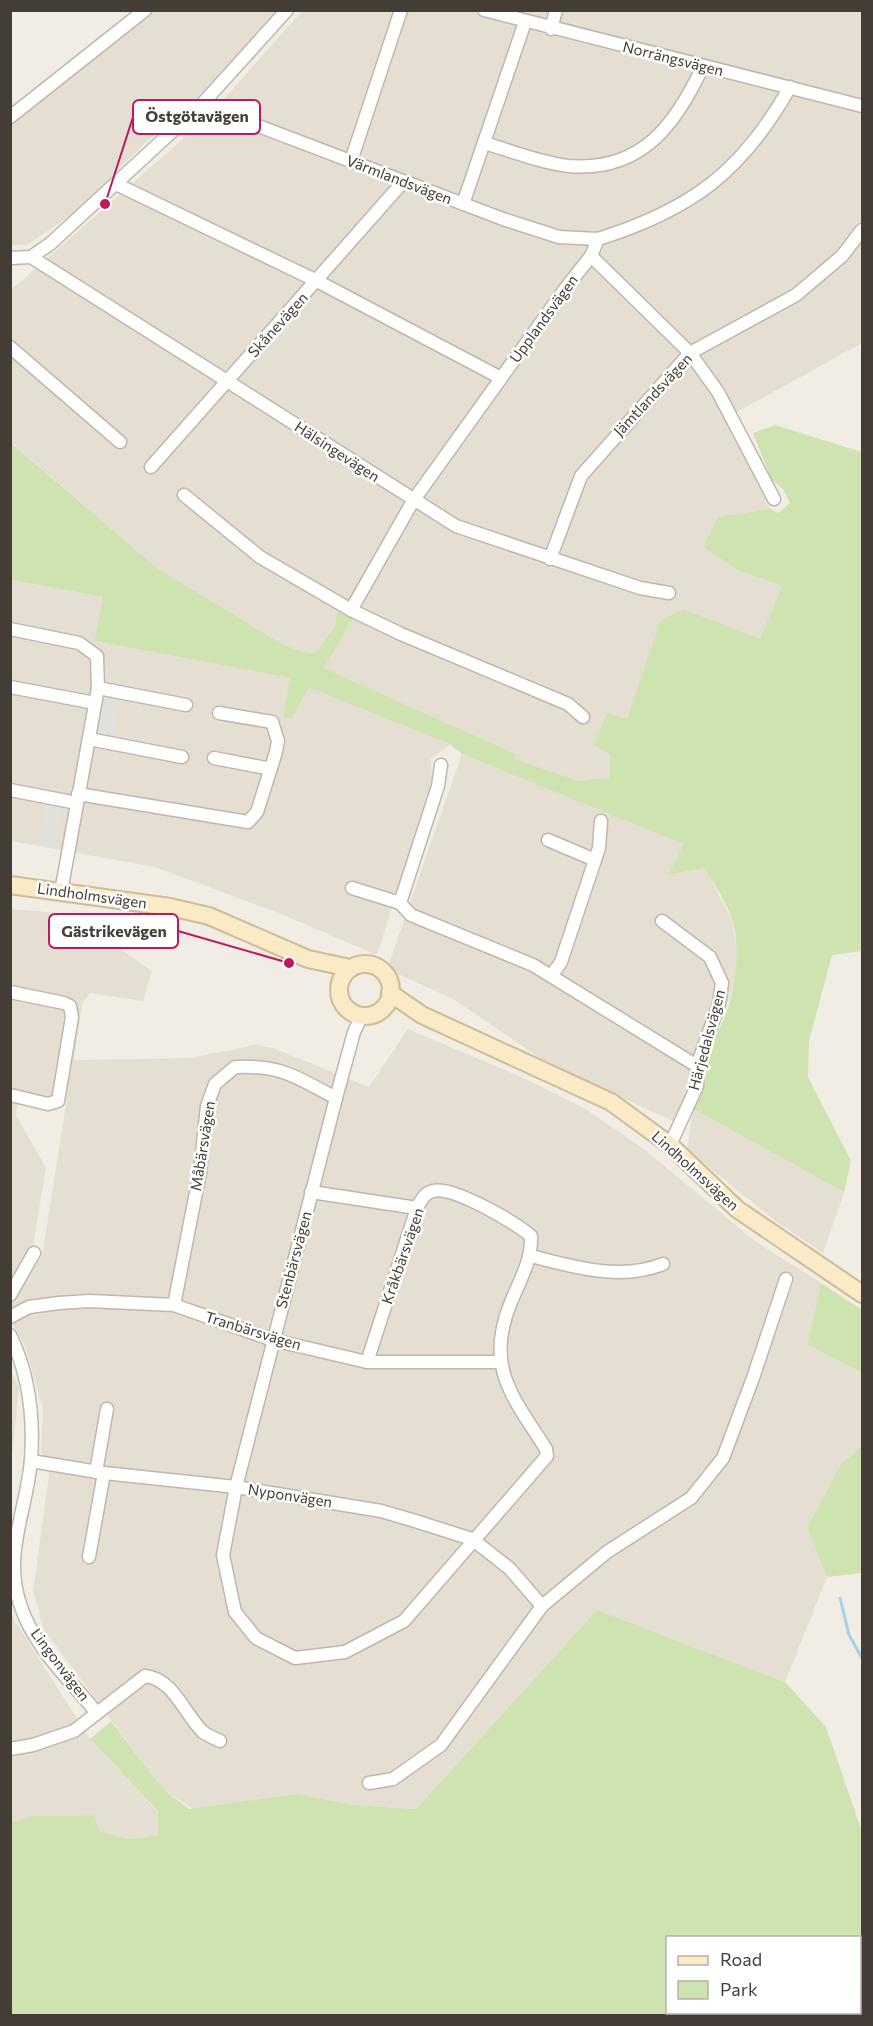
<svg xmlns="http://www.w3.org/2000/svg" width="873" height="2026" font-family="Commissioner,sans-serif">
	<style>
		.residential { fill: #e5ded3 }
		.green { fill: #cfe3b0; fill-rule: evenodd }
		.parking { fill: #e2e0dd }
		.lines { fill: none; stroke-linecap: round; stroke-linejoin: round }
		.stream { stroke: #a4d2ea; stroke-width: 3 }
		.street-casing { stroke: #bfb7ab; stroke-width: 15 }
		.secondary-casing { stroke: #cebc97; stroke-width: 20 }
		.street { stroke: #fff; stroke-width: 12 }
		.secondary { stroke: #faeac5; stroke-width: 16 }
		.labels { text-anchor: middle; stroke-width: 5; stroke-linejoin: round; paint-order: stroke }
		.street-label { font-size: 15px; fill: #433d35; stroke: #fff }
		.leader { fill: none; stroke: #c2185b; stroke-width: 2 }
		.callout-dot { fill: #c2185b; stroke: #fff; stroke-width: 2 }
		.callout { fill: #fff; stroke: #c2185b; stroke-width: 2 }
		.callout-label { font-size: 16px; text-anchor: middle; font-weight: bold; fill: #433d35 }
	</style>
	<rect width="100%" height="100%" fill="#f1ede5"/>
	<g class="residential">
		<path d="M154 11H279L218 79 147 141 77 211 27 245H11L10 122Z"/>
		<path d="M302 11H862V343L726 418 770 509 718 517 738 570 782 586 760 640 683 609 660 621 627 719 595 745 610 755 609 779 579 781 515 759 516 754 324 668 353 619 335 626 315 653 299 651 279 642 157 568 11 442 10 291 208 117Z"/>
		<path d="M10 580 103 597 94 641 290 678 283 718H292L309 686 450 744 431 759 432 780 377 955 286 916 155 867 11 841Z"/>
		<path d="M462 754 685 844 669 875 705 868 732 920 737 954 735 980 715 1040 673 1121 550 1065 455 1000 387 969Z"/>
		<path d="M11 909 70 914 152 971 143 1001 90 993 82 1004 74 1060 190 1058 255 1045 273 1048 369 1087 408 1029 528 1080 584 1108 645 1150 755 1241 821 1283 807 1344 862 1373V1446L841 1464 807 1528 827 1577 785 1682 597 1610 416 1809 354 1805 296 1794 193 1809 162 1788 44 1630 33 1591 49 1475 41 1451 43 1409 25 1346 11 1321V1304L42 1256 67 1099 19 1091 16 1115 46 1168 32 1251 11 1283Z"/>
		<path d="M693 1109 844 1192 823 1253 777 1222 687 1150Z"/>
		<path d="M11 1372 19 1387 11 1466Z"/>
		<path d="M10 1610 13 1618 90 1739 158 1812V1835L129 1839 100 1831 94 1815 32 1816 11 1822Z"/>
	</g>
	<g class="green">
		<path d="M775 425 862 452V951L832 955 809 1041 808 1077 851 1161 844 1192 693 1109 705 1071 701 1056C731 1024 743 965 733 922 728 904 714 885 705 868L668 875 684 844 462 754 450 744 309 687 292 718H283L290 678 94 641 103 597 11 580 10 442 157 568 279 642 299 651 315 653 335 626 337 612 353 619 324 668 516 754 515 759 579 781 609 778 610 755 594 745 607 713 627 719 660 621 683 609 760 639 782 586 737 570 704 547 718 517 770 509 778 513 790 503 783 489 772 480 753 433Z"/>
		<path d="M821 1283 862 1310V1373L807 1344Z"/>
		<path d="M862 1446V1573L827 1577 807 1528 841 1464Z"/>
		<path d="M597 1610 785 1682 826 1727 862 1832V2015H11V1822L32 1816 94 1815 100 1831 129 1839 158 1835V1811L90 1739 111 1721 162 1788 189 1809 296 1794 354 1805 416 1809ZM668 1938H860V2012H668Z"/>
	</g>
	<g class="parking">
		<path d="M103 694 120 697 113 738 96 735Z"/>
		<path d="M46 804 62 807 55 848 39 845Z"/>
	</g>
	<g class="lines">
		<path class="stream" d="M840 1598 849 1635 862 1658"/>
		<defs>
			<g id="street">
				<path d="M484 10 862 106"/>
				<path d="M551 29 556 10"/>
				<path d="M204 102 219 111 503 219 559 237 598 239"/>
				<path d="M10 117 145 10"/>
				<path d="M484 143C512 151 541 163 569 166 642 172 676 124 703 66"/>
				<path d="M351 161 401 10"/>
				<path d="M116 184 317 281 501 378"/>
				<path d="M463 204 525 22"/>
				<path d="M591 256 690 353 718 392 774 499"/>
				<path d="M31 257 456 526 640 588 669 593"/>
				<path d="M10 258 31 257 50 244 204 102 287 10"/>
				<path d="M10 347 120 442"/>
				<path d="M151 467 403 182"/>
				<path d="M184 495 260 557 351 610"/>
				<path d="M550 559 581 476 690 353 796 295 842 256 862 230"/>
				<path d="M10 629 79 643 97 656 98 688 61 892"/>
				<path d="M10 687 95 703"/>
				<path d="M98 688 186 705"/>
				<path d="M583 717 568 704 401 634 351 610 413 501 565 289 591 256 598 239C691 210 742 172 790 87"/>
				<path d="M89 739 182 757"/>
				<path d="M214 758 271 769"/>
				<path d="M441 765 438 786 400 903 411 915 533 965 697 1066"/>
				<path d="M10 790 77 803"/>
				<path d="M78 794 248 822 257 812 276 752 278 741 272 722 219 713"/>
				<path d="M548 840 595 860"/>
				<path d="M352 888 400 903"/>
				<path d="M662 921 710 957 722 983 719 1004 697 1066V1086L670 1145"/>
				<path d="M552 975 561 962 599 848 601 821"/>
				<path d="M10 992 64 1003 70 1006 72 1017 58 1101 48 1104 10 1095"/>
				<path d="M362 1015 354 1032 336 1098 236 1487 223 1555 235 1612 256 1638 295 1658 345 1652 404 1621 547 1456 546 1449C513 1397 484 1367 511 1302 520 1280 532 1260 531 1236 516 1223 452 1185 433 1191 424 1193 421 1201 417 1208L367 1362"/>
				<path d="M311 1192 417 1208"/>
				<path d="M531 1256C573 1267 621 1281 663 1264"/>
				<path d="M10 1295 34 1253"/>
				<path d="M174 1305 200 1172 207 1106 215 1084 235 1067C282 1065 296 1077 336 1098"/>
				<path d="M10 1317 29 1307 59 1303 89 1301 174 1305 273 1340 367 1362H499"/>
				<path d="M10 1335C29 1374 34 1418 31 1460 27 1509 3 1554 20 1604 33 1646 69 1679 96 1712"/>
				<path d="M31 1461 104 1473 236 1487 381 1511 412 1520 472 1539 509 1568 542 1606"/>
				<path d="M96 1472 107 1409"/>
				<path d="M89 1557 104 1473"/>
				<path d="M10 1749 33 1745 74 1731 145 1676C174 1679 184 1714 203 1732 208 1736 215 1738 220 1741"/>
				<path d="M369 1783 393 1779 441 1745 542 1606 607 1552 691 1498 723 1458 753 1378 786 1279"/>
			</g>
			<g id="secondary">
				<path d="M10 885 170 907 209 916 308 959 350 968"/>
				<circle cx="365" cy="990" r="26"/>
				<path d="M390 993 422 1015 611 1102 670 1145 737 1209 862 1294"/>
			</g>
		</defs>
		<use href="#street" class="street-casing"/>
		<use href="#secondary" class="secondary-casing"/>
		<use href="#street" class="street"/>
		<use href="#secondary" class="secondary"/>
	</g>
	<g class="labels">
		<g class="street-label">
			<text transform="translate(673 59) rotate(14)" y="5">Norrängsvägen</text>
			<text transform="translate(399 180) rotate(21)" y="5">Värmlandsvägen</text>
			<text transform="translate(544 319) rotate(-54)" y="5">Upplandsvägen</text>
			<text transform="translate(278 325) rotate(-48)" y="5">Skånevägen</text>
			<text transform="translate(653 395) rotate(-47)" y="5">Jämtlandsvägen</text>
			<text transform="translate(337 452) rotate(33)" y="5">Hälsingevägen</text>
			<text transform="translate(92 896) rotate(8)" y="5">Lindholmsvägen</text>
			<text transform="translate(707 1040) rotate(-75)" y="5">Härjedalsvägen</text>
			<text transform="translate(203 1146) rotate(-81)" y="5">Måbärsvägen</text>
			<text transform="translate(695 1171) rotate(42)" y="5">Lindholmsvägen</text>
			<text transform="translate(403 1256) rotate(-71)" y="5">Kråkbärsvägen</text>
			<text transform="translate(294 1260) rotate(-75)" y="5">Stenbärsvägen</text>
			<text transform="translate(253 1331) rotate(17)" y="5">Tranbärsvägen</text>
			<text transform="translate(290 1496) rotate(9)" y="5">Nyponvägen</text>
			<text transform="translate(60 1665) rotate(53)" y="5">Lingonvägen</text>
		</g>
	</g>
	<path class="leader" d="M105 204L133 117M289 963L178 931"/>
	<g class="callout-dot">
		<circle cx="105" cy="204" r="6"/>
		<circle cx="289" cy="963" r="6"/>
	</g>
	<g class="callout">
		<rect x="133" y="100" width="127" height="34" rx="6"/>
		<rect x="49" y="914" width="129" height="34" rx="6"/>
	</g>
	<g class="callout-label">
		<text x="197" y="122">Östgötavägen</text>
		<text x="114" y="937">Gästrikevägen</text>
	</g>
	<rect width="873" height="2026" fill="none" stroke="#433d35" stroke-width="24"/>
	<rect x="666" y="1936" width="195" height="78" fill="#ffffff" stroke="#b4b1ae" stroke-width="1.5"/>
	<rect x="678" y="1956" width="30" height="9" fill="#faeac5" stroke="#b4b1ae" stroke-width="1.5"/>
	<text x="720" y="1966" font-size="18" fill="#433d35">Road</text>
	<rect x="678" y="1981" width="30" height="18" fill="#cfe3b0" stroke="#b4b1ae" stroke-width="1.5"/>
	<text x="720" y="1996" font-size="18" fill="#433d35">Park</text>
</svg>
